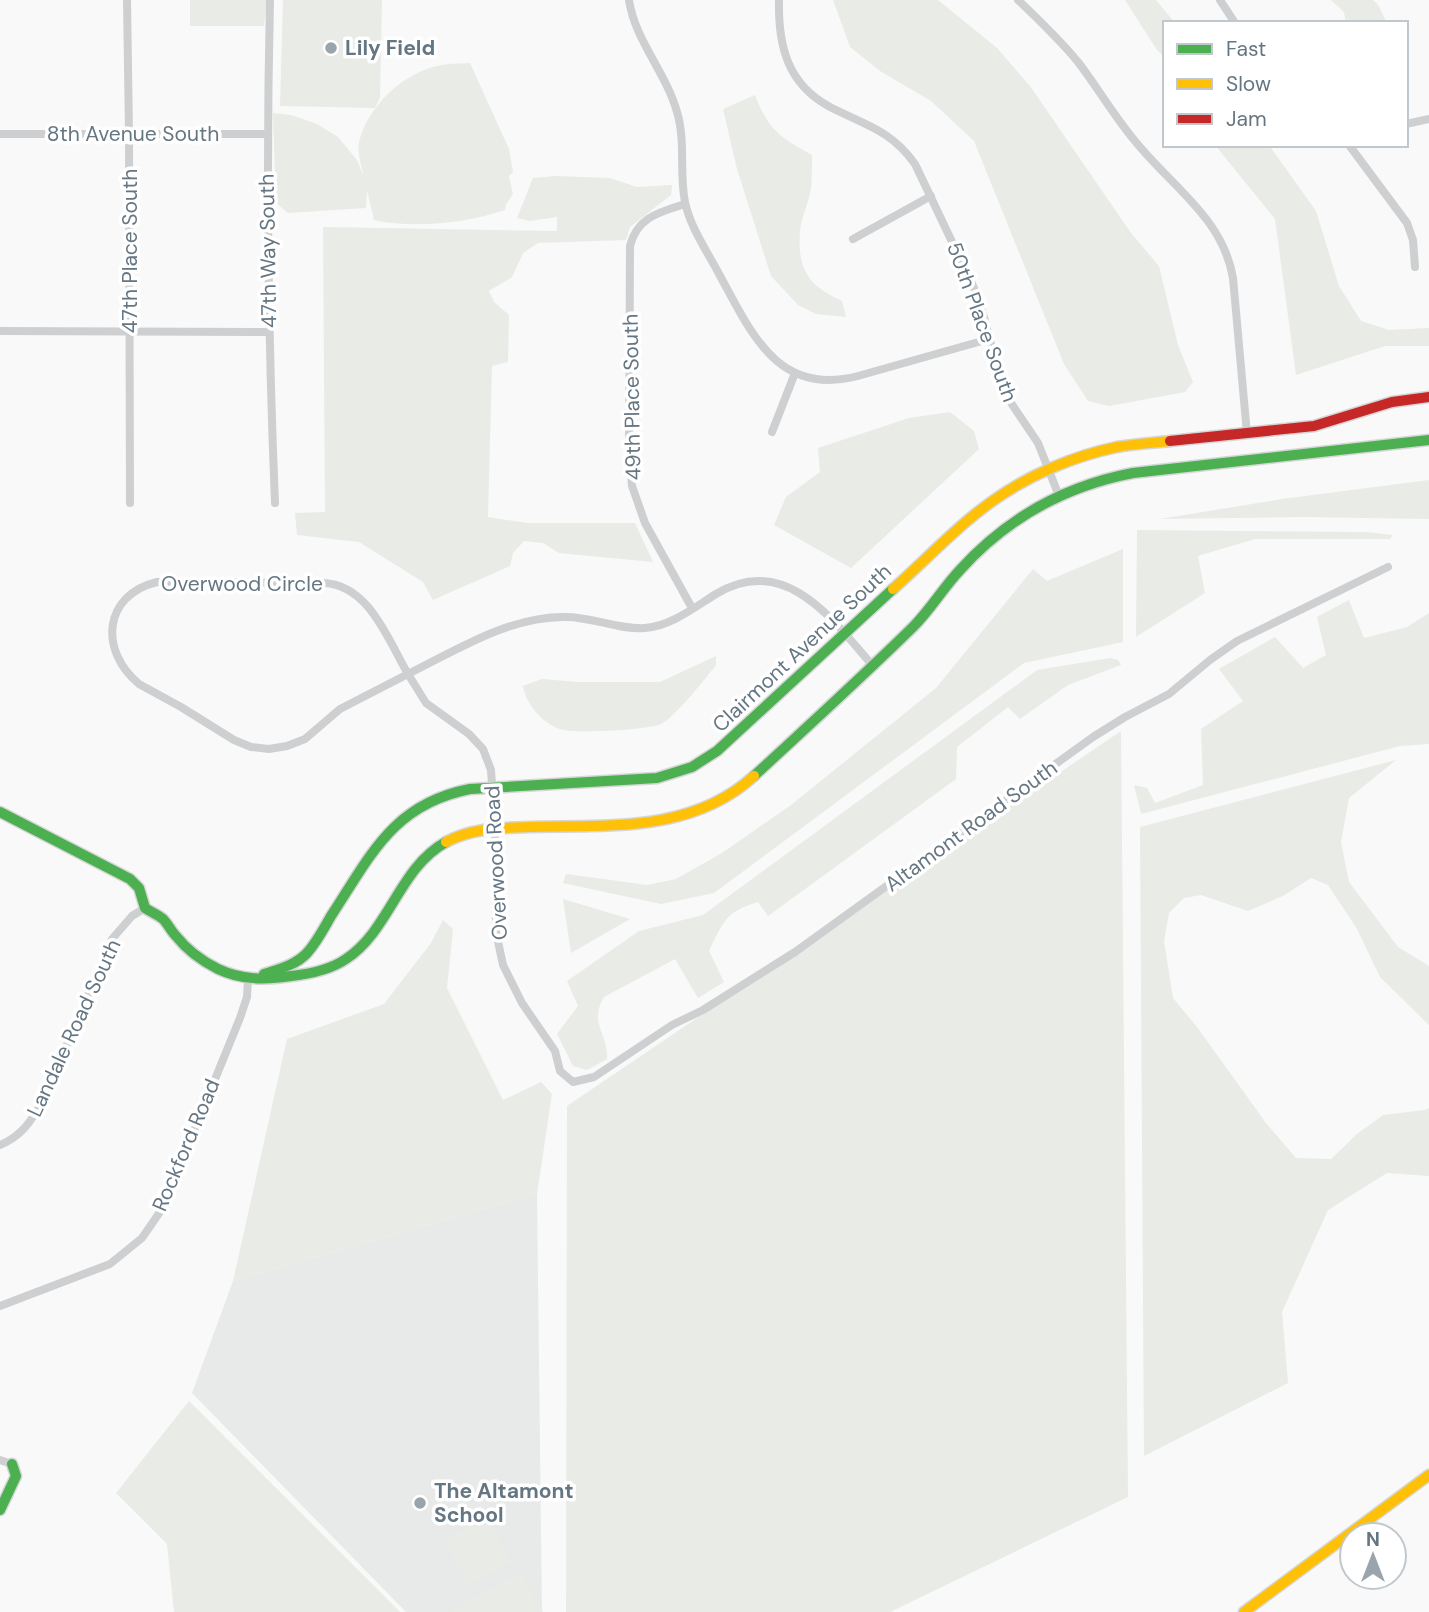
<svg xmlns="http://www.w3.org/2000/svg" width="1429" height="1612" font-family="'DM Sans',sans-serif">
	<style>
		.built { fill: #e8e9e9 }
		.green { fill: #e8ebe6 }
		.lines { fill: none; stroke-linecap: round; stroke-linejoin: round }
		.fast-casing { stroke: #d5d6d7; stroke-width: 13 }
		.slow-casing { stroke: #d5d6d7; stroke-width: 13 }
		.jam-casing { stroke: #d5d6d7; stroke-width: 13 }
		.street { stroke: #cecfd0; stroke-width: 8 }
		.fast { stroke: #4caf50; stroke-width: 10 }
		.slow { stroke: #ffc107; stroke-width: 10 }
		.jam { stroke: #c62828; stroke-width: 10 }
		.poi-dot { fill: #99a4ac; stroke: #fff; stroke-width: 2.5 }
		.labels { text-anchor: middle; stroke-width: 7; stroke-linejoin: round; paint-order: stroke }
		.poi-label { font-size: 21px; font-weight: bold; fill: #657683; stroke: #fff; text-anchor: start }
		.street-label { font-size: 21px; fill: #657683; stroke: #fff }
	</style>
	<rect width="100%" height="100%" fill="#f9f9f9"/>
	<path class="built" d="M537 1194 542 1612H406L192 1393 233 1281Z"/>
	<g class="green">
		<path d="M190 0H267L264 26H190Z"/>
		<path d="M283 0H382L380 97 375 108 280 106Z"/>
		<path d="M833 0H938L997 48 1030 86 1131 233 1159 266 1178 345 1193 382 1185 392 1109 406 1088 401 1064 364 974 141 931 101 880 71 850 47Z"/>
		<path d="M1125 0H1156L1175 23H1165V58L1157 50Z"/>
		<path d="M1331 0H1373L1378 5 1387 23H1346L1344 12Z"/>
		<path d="M470 63 509 149 513 172 509 176 513 194 506 204 505 210C467 223 414 229 374 220L367 190 366 208 288 213 276 203 273 113 291 115 317 124 338 137 357 160 363 175C362 166 357 154 359 143 367 106 405 71 442 65 451 63 461 64 470 63Z"/>
		<path d="M755 95C769 131 780 137 812 155 812 166 812 177 811 188 809 203 801 217 800 231 797 270 809 286 842 301L846 317 816 314 798 305 771 276 737 169 723 109Z"/>
		<path d="M1215 145H1269L1316 211 1339 286 1361 321 1389 330 1429 328V346H1385L1296 375 1275 219Z"/>
		<path d="M556 176 610 178 637 187 672 185 671 195 630 227 626 240 538 243 523 253 512 277 489 291 494 302 509 315 508 362 492 366 488 517 527 523H635L653 562 559 553 543 543 524 541 513 553 510 566 433 600 423 582 359 542 297 535 295 513 325 512 323 227 557 231V217L530 221 517 218 533 178Z"/>
		<path d="M950 412 974 431 979 449 851 568 774 525 786 497 820 472 818 448 909 418Z"/>
		<path d="M1429 480V519L1304 517 1160 519 1282 499Z"/>
		<path d="M1137 530 1365 532 1393 535 1390 539H1255L1198 556 1205 593 1136 637Z"/>
		<path d="M1123 549V642L1024 663 714 893 661 904 563 883 566 874 647 885 676 879 722 853 791 805 936 688 1033 569 1047 581Z"/>
		<path d="M1349 600 1364 638 1407 627 1429 613V744L1400 746 1141 814 1134 785 1147 788 1155 803 1203 785 1201 729 1243 701 1219 669 1275 637 1303 668 1326 655 1317 617Z"/>
		<path d="M716 656V665C705 679 675 717 661 724 648 730 573 734 560 729 542 723 526 704 523 686L542 679 578 682H660Z"/>
		<path d="M1110 658 1118 660 1121 665 1068 685 1020 719 1008 707 957 747 956 779 768 916 758 902C726 911 723 922 709 951L724 982 698 998 675 959 604 997C588 1024 609 1034 607 1059L587 1070 573 1066 557 1034 578 1006 567 981 639 931 703 915 1037 670Z"/>
		<path d="M1121 731 1128 1497 890 1612H566L567 1106Z"/>
		<path d="M1396 760 1349 798 1341 842 1349 882 1398 947 1429 966V1025L1380 977 1357 929 1328 885 1311 878 1283 896 1248 911 1201 895 1184 898 1169 913 1164 941 1173 998 1197 1027 1266 1123 1296 1158 1331 1159 1357 1134 1383 1115 1425 1110 1429 1108V1176L1387 1173 1328 1210 1282 1312 1288 1383 1144 1456 1140 827Z"/>
		<path d="M563 899 630 919 571 953Z"/>
		<path d="M443 920 453 929 447 988 503 1100 541 1082 552 1094 537 1194 233 1281 287 1039 384 1004 431 943Z"/>
		<path d="M189 1401 400 1612H174L167 1544 116 1493Z"/>
		<path d="M486 1517 511 1562 469 1586 444 1540Z"/>
		<path d="M520 1572 543 1612H450Z"/>
	</g>
	<g class="lines">
		<defs>
			<g id="fast">
				<path d="M754 776C807 727 861 678 913 627 931 609 943 588 960 570 1007 518 1065 486 1133 473L1429 440"/>
				<path d="M0 812 130 879 139 888 145 908C151 912 158 915 163 919 168 924 171 931 176 936 187 950 202 961 218 969 241 980 265 980 291 976 310 974 330 970 346 959 390 930 399 868 446 842"/>
				<path d="M264 974C279 969 296 965 307 953 317 942 324 928 331 916 371 855 393 804 470 789L657 778 692 767 717 751 893 589"/>
				<path d="M0 1510 16 1476 12 1464"/>
			</g>
			<g id="slow">
				<path d="M893 589C926 560 958 525 994 500 1029 475 1074 456 1117 447 1134 444 1153 443 1170 441"/>
				<path d="M446 842C472 828 500 828 529 827 607 825 692 833 754 776"/>
				<path d="M1244 1612 1429 1475"/>
			</g>
			<path id="jam" d="M1170 441 1314 426 1392 402 1429 397"/>
		</defs>
		<use href="#fast" class="fast-casing"/>
		<use href="#slow" class="slow-casing"/>
		<use href="#jam" class="jam-casing"/>
		<g class="street">
			<path d="M127 0 129 134 130 503"/>
			<path d="M270 0C266 168 268 335 275 503"/>
			<path d="M629 0C635 41 666 72 677 112 686 142 679 172 685 202 690 227 707 251 719 274 751 332 777 397 858 376L989 339"/>
			<path d="M779 0C778 45 787 84 830 107 865 125 891 130 915 164L974 288 984 317 1003 391 1038 443 1059 496"/>
			<path d="M1018 0C1039 20 1060 40 1078 62 1098 88 1114 116 1135 141 1171 186 1223 218 1233 278L1247 434"/>
			<path d="M1220 0 1235 23"/>
			<path d="M1406 124 1429 119"/>
			<path d="M0 134H266"/>
			<path d="M1349 145 1407 223 1413 240 1415 267"/>
			<path d="M685 204C660 212 637 217 630 246L629 449 632 486 645 523 692 608"/>
			<path d="M853 239 931 196"/>
			<path d="M0 331 268 332"/>
			<path d="M772 432 795 373"/>
			<path d="M157 582 324 583C369 585 388 640 408 674L340 709 305 739 287 746 269 749 251 747 234 740 181 707 139 684C99 651 103 595 157 582Z"/>
			<path d="M873 666C833 620 785 552 716 594 695 607 671 626 645 628 619 630 593 617 566 617 509 616 457 650 408 674L426 703 469 734 483 749 491 770 495 828 496 932 503 965 522 1003 555 1051 560 1071 573 1082 594 1077 672 1025 703 1010 795 952 1093 737 1125 717 1169 694 1210 660 1237 641 1388 567"/>
			<path d="M0 1145C22 1136 31 1121 43 1101L112 939 132 916 145 908"/>
			<path d="M0 1306 110 1264 142 1238 162 1209 240 1018 247 997 248 979"/>
			<path d="M0 1460 12 1464"/>
		</g>
		<use href="#fast" class="fast"/>
		<use href="#slow" class="slow"/>
		<use href="#jam" class="jam"/>
	</g>
	<g class="poi-dot">
		<circle cx="331" cy="48" r="7"/>
		<circle cx="420" cy="1503" r="7"/>
	</g>
	<g class="labels">
		<g class="poi-label">
			<text x="345" y="55">Lily Field</text>
			<text x="434" y="1498">The Altamont<tspan x="434" dy="24">School</tspan></text>
		</g>
		<g class="street-label">
			<text x="133" y="141">8th Avenue South</text>
			<text transform="translate(130 251) rotate(-90)" y="7">47th Place South</text>
			<text transform="translate(268 251) rotate(-91)" y="7">47th Way South</text>
			<text transform="translate(982 322) rotate(70)" y="7">50th Place South</text>
			<text transform="translate(632 397) rotate(-91)" y="7">49th Place South</text>
			<text x="242" y="591">Overwood Circle</text>
			<text transform="translate(802 648) rotate(-43)" y="7">Clairmont Avenue South</text>
			<text transform="translate(971 826) rotate(-36)" y="7">Altamont Road South</text>
			<text transform="translate(496 863) rotate(-93)" y="7">Overwood Road</text>
			<text transform="translate(74 1028) rotate(-65)" y="7">Landale Road South</text>
			<text transform="translate(186 1145) rotate(-67)" y="7">Rockford Road</text>
		</g>
	</g>
	<rect x="1163" y="21" width="245" height="126" fill="#ffffff" stroke="#c1c8cd" stroke-width="2"/>
	<rect x="1177" y="44" width="35" height="10" fill="#4caf50" stroke="#c1c8cd" stroke-width="2"/>
	<text x="1226" y="56" font-size="21" fill="#657683">Fast</text>
	<rect x="1177" y="79" width="35" height="10" fill="#ffc107" stroke="#c1c8cd" stroke-width="2"/>
	<text x="1226" y="91" font-size="21" fill="#657683">Slow</text>
	<rect x="1177" y="114" width="35" height="10" fill="#c62828" stroke="#c1c8cd" stroke-width="2"/>
	<text x="1226" y="126" font-size="21" fill="#657683">Jam</text>
	<g transform="translate(1373 1556)"><circle r="33" fill="#ffffff" stroke="#c1c8cd" stroke-width="2"/>
	<path d="M0-5L12 26L0 18L-12 26Z" fill="#99a4ac"/>
	<text y="-10" font-size="19" font-weight="bold" text-anchor="middle" fill="#657683">N</text>
	</g>
</svg>
